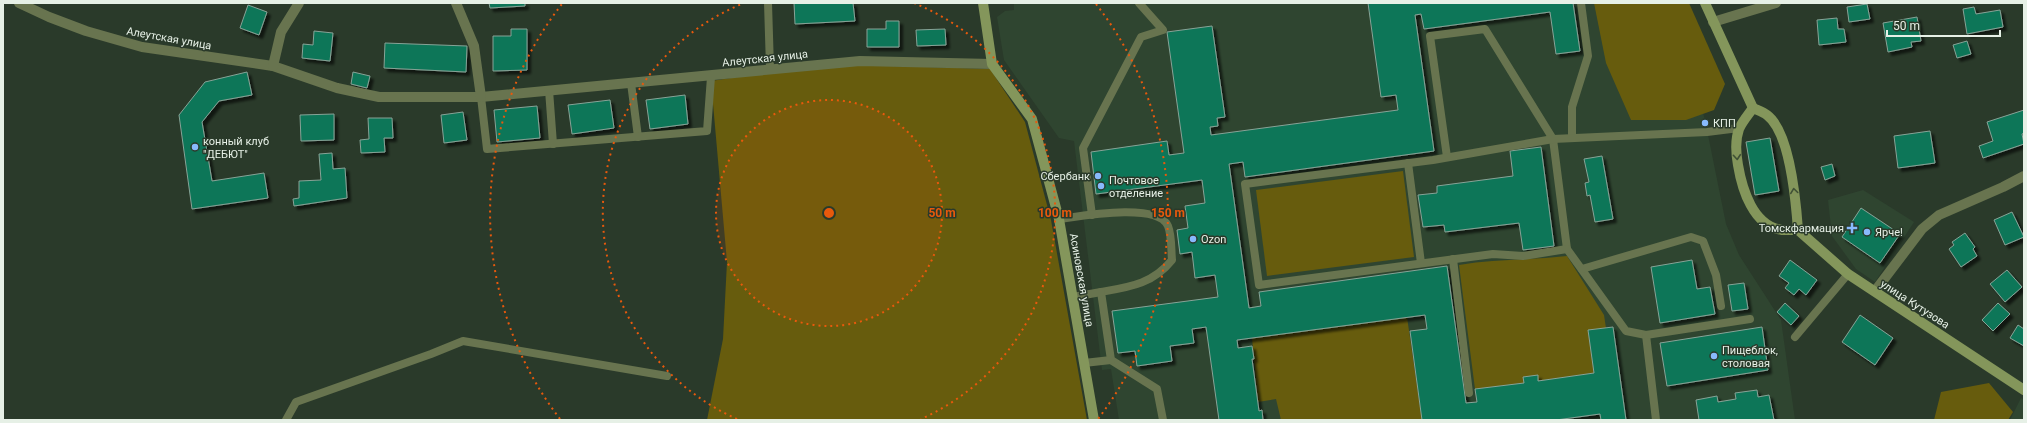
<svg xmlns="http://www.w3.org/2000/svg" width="2027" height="423" font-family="Roboto,sans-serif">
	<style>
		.built { fill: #2f4530 }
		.green { fill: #675c0d }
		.building { fill: #0d7658; stroke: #87a397; filter: url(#shadow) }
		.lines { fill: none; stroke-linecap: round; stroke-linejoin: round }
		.lane { stroke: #68744f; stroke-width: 8 }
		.street { stroke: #68744f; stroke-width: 10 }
		.secondary { stroke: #84965b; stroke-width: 10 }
		.oneway { stroke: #405136 }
		.ring { fill: none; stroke: #e8590c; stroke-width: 2; stroke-dasharray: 2 4 }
		.poi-dot { fill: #88bafc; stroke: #2a3a2a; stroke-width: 1.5 }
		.labels { text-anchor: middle; stroke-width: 3; stroke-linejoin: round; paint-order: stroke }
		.street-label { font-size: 11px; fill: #e6f0e6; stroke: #2a3a2a }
		.poi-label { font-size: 11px; fill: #e6f0e6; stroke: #2a3a2a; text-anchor: start }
		.centre { fill: #e8590c; stroke: #2a3a2a; stroke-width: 2 }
		.ring-label { font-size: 12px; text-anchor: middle; font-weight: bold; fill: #e8590c; stroke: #2a3a2a; stroke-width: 3; stroke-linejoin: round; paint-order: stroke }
	</style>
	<defs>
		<filter id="shadow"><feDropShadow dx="3.5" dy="3.5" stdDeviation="1" flood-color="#0009"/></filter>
	</defs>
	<rect width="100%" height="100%" fill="#2a3a2a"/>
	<g class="built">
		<path d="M1014 3H1668L1677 24 1705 120 1726 224 1739 255 1781 320 1795 420H1119L1111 369 1102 370 1074 141 1059 138 1004 60 997 17 1005 11 1014 10Z"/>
		<path d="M1863 190 1914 222 1875 282 1856 269 1832 236 1828 200Z"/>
		<path d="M2021 398 2024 400V420H2010Z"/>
	</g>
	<g class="green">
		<path d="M1594 3H1689L1725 84 1714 110 1686 120H1631L1606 63Z"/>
		<path d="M860 65 990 69 1025 122 1051 220 1087 420H707L723 339 727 262 711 81 770 72Z"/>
		<path d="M1403 171 1414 257 1267 276 1256 190Z"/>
		<path d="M1567 256 1604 315 1606 328 1588 330 1594 373 1538 381V375L1524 383 1475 389 1459 265C1495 259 1531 260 1567 256Z"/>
		<path d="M1407 317 1422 420H1281L1276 399 1258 402 1252 338Z"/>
		<path d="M1989 383 2013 412 2008 420H1934L1941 392Z"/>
	</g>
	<g class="building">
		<path d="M489 3H525V6L490 8Z"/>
		<path d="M794 3H853L855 21 795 24Z"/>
		<path d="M1368 3H1573L1580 51 1556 54 1550 12 1424 29 1421 14 1415 15 1434 151 1245 177 1243 162 1229 164 1249 308 1261 306 1259 292 1447 266 1466 403 1477 402 1475 389 1524 383 1523 377 1538 375V381L1594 373 1588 330 1613 327 1626 420H1601L1600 414 1556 420H1422L1410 331 1427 329 1425 315 1237 340 1238 348 1252 346 1254 359H1252L1259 411 1262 410 1263 420H1219L1206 327 1192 329 1194 343 1170 346 1172 361 1137 366 1135 351 1118 353 1112 311 1218 297 1215 275 1195 278 1192 252 1180 254 1177 230 1188 228 1185 206 1205 203 1202 180 1096 194 1091 152 1167 141 1169 155 1184 153 1167 32 1212 26 1225 117 1217 118 1218 126 1210 127 1211 135 1398 110 1396 95 1381 97Z"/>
		<path d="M1867 4 1870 19 1849 22 1847 7Z"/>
		<path d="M248 5 267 12 259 35 240 28Z"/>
		<path d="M1974 7 1976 14 2000 10 2003 27 1967 34 1963 9Z"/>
		<path d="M1917 17 1921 41 1911 42 1912 47 1888 52 1883 23Z"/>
		<path d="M1837 18 1838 29H1844L1846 42 1819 45 1817 20Z"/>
		<path d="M886 21H899V47H867V29H886Z"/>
		<path d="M511 29H527V70L493 71V36H511Z"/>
		<path d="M945 29 946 45 917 46 916 30Z"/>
		<path d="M314 31 333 33 330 61 302 58 303 44 313 45Z"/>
		<path d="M1967 41 1971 54 1957 58 1953 45Z"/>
		<path d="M385 43 467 46 466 72 384 68Z"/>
		<path d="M247 72 252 95 219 101 202 122 212 181 264 173 268 198 192 209 179 115 205 82Z"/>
		<path d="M353 72 370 76 367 88 351 84Z"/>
		<path d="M685 95 688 124 650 129 646 100Z"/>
		<path d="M610 100 614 128 572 134 568 105Z"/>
		<path d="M537 106 540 138 497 142 494 110Z"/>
		<path d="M2024 110V133L2022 134 2024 144 1983 158 1979 146 1993 141 1987 122Z"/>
		<path d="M463 112 467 140 444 143 441 115Z"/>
		<path d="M334 114V140L301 141 300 115Z"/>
		<path d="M368 118H392L393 138H384L385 152 361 153 360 140 369 139Z"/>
		<path d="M1930 131 1935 163 1898 168 1894 136Z"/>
		<path d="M1770 138 1779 191 1755 195 1746 142Z"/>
		<path d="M1541 147 1554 246 1523 250 1519 223 1445 232 1444 225 1423 227 1418 195 1437 193V186L1513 176 1510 151Z"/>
		<path d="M332 153 333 169 345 168 347 198 294 206 293 199 299 198V181L321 180 319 154Z"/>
		<path d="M1602 156 1613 219 1595 222 1590 195 1587 196 1585 183 1589 182 1584 159Z"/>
		<path d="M1832 164 1835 176 1825 180 1821 167Z"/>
		<path d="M1861 208 1900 234 1880 263 1842 237Z"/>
		<path d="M2012 212 2024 237 2005 245 1994 220Z"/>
		<path d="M1965 233 1975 247 1973 249 1977 256 1961 267 1949 249 1954 245 1952 242Z"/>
		<path d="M1692 260 1697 289 1710 287 1715 314 1660 323 1651 267Z"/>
		<path d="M1790 260 1817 280 1806 295 1799 289 1794 295 1785 288 1789 283 1779 276Z"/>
		<path d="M2007 270 2022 287 2005 302 1990 284Z"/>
		<path d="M1744 283 1748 309 1732 311 1728 285Z"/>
		<path d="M1785 303 1799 316 1791 325 1777 312Z"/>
		<path d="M1998 303 2010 314 1993 331 1982 320Z"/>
		<path d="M1860 315 1893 338 1875 365 1842 342Z"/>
		<path d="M2018 325 2024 329V346L2010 338Z"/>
		<path d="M1762 327 1768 370 1667 386 1660 343Z"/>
		<path d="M1757 390 1758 397 1769 395 1774 420H1699L1696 400 1717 396 1718 402 1736 399 1735 393Z"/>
	</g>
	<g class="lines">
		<g class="lane">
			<path d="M768 3 770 68"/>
			<path d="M631 83 638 137"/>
			<path d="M549 90 553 144"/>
			<path d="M481 97 487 149 707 131 711 77"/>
			<path d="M1572 138V107L1588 56 1581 3"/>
			<path d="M1447 157 1430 36 1485 29 1553 139 1567 249 1626 331 1646 335 1656 420"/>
			<path d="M1408 163 1421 263"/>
			<path d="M1092 215 1083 148 1141 37 1163 30 1139 3"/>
			<path d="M1059 219C1081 216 1158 202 1168 226 1172 236 1171 250 1172 260 1153 284 1129 287 1101 292L1111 360 1157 389 1163 420"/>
			<path d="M1567 249 1523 256 1493 254 1259 285 1245 184 1433 160 1553 139 1707 132 1739 128"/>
			<path d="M1453 259 1469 393"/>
			<path d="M1582 269 1691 237 1703 241 1716 275 1721 306"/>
			<path d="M1073 297 1101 292"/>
			<path d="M1646 335 1750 319"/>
			<path d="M1795 337 1848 274"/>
			<path d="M1084 363 1111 360"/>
			<path d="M286 420 296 402 431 354 463 341 667 376"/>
		</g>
		<g class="street">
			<path d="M19 3 49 17 86 31 142 47 273 66 337 88 379 97H481L860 61 992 64"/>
			<path d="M456 3 474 46 481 97"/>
			<path d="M1713 22 1776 3"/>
			<path d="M273 66 281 32 299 3"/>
			<path d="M1875 291 1922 229 1939 215 2003 187 2024 176"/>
		</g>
		<g class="secondary">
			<path d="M983 3 992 64 1032 119 1059 219 1094 420"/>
			<path d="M1705 3 1753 108"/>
			<path d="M1753 108C1748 115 1742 122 1739 129 1735 140 1736 154 1738 165 1742 189 1753 226 1782 230 1787 230 1793 230 1798 230L1848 274 2024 390"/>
			<path d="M1753 108C1757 110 1763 112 1767 115 1790 132 1796 202 1798 230"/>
		</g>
	</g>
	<defs><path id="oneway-chevron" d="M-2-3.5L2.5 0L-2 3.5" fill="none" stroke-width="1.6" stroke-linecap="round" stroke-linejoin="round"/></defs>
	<g class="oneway">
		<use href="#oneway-chevron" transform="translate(1737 157) rotate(85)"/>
		<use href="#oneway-chevron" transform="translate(1794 191) rotate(-98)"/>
	</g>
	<circle cx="829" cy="213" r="113" fill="#e8590c" fill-opacity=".12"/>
	<g class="ring">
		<circle cx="829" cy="213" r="113"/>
		<path d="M737 419A226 226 0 0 1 744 3M914 3A226 226 0 0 1 921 419"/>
		<path d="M560 419A339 339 0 0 1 562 4M1096 4A339 339 0 0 1 1098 419"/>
	</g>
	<g class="poi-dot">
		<circle cx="1705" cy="123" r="4"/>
		<circle cx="195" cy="147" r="4"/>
		<circle cx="1098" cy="176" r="4"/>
		<circle cx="1101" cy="186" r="4"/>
		<path d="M1850 222h4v4h4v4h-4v4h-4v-4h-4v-4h4z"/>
		<circle cx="1867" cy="232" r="4"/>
		<circle cx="1193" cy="239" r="4"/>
		<circle cx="1714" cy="356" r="4"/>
	</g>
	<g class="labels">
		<g class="street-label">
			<text transform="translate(169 38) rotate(10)" y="4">Алеутская улица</text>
			<text transform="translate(765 58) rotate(-6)" y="4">Алеутская улица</text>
			<text transform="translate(1082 280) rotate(80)" y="4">Асиновская улица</text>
			<text transform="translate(1915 304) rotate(33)" y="4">улица Кутузова</text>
		</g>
		<g class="poi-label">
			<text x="1713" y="127">КПП</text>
			<text x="203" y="145">конный клуб<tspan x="203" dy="13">"ДЕБЮТ"</tspan></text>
			<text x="1090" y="180" text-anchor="end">Сбербанк</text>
			<text x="1109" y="184">Почтовое<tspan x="1109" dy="13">отделение</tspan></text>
			<text x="1844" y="232" text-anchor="end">Томскфармация</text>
			<text x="1875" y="236">Ярче!</text>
			<text x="1201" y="243">Ozon</text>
			<text x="1722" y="354">Пищеблок,<tspan x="1722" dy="13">столовая</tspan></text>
		</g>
	</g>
	<circle cx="829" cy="213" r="6" class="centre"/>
	<g class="ring-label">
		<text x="942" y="217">50 m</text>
		<text x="1055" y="217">100 m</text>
		<text x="1168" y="217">150 m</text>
	</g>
	<rect width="2027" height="423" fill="none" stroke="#e6f0e6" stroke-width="8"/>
	<path d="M1887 30v6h113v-6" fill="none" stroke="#e6f0e6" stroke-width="2"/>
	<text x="1893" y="30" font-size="12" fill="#e6f0e6" stroke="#2a3a2a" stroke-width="3" paint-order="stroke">50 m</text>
</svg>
